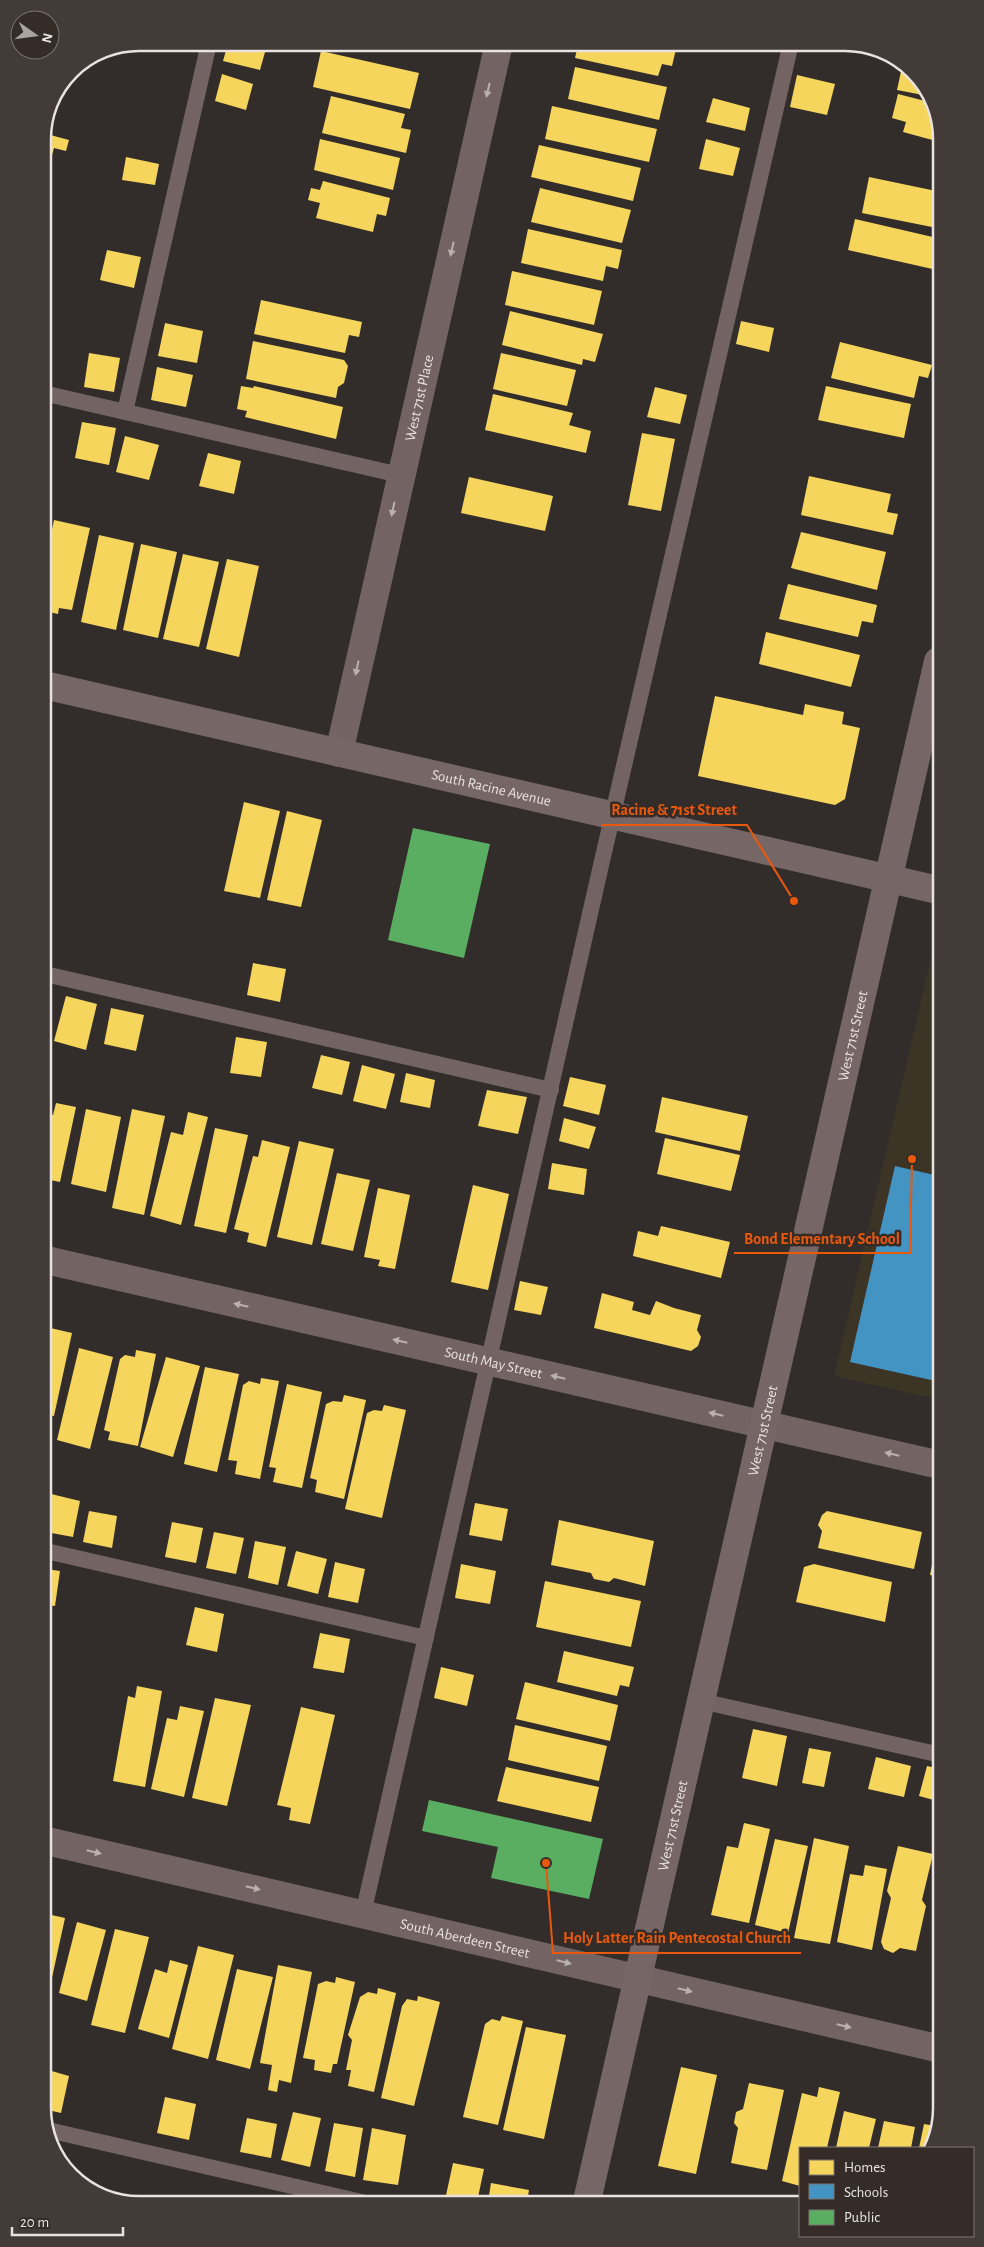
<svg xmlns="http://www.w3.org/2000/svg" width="984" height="2247" font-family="'Alegreya Sans',sans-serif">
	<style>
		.education { fill: #3c3425 }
		.homes { fill: #f6d55c }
		.schools { fill: #4393c3 }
		.public { fill: #5aae61 }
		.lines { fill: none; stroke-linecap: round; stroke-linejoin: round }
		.lane { stroke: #736463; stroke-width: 16 }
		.street { stroke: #736463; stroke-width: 28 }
		.secondary { stroke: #766666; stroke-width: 28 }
		.oneway { fill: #bab0ae }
		.labels { text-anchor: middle; stroke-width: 5; stroke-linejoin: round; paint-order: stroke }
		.street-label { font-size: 15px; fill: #e9e3e0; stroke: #352c28 }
		.rim { fill: none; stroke: #e9e3e0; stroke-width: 2.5 }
		.leader { fill: none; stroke: #e8590c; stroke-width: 2 }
		.callout-dot { fill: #e8590c; stroke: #352c28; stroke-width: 2 }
		.callout-label { font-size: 16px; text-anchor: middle; font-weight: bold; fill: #e8590c; stroke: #352c28; stroke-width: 5; stroke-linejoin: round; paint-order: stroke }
	</style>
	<rect width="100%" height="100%" fill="#322d2b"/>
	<path class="education" d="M935 941 938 942 940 1400 834 1376Z"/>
	<g class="homes">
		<path d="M228 43H259L267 45 260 70 223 61Z"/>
		<path d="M571 43H665L677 45 672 66 662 64 658 76 575 58 578 45Z"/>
		<path d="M740 43H765L764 48Z"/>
		<path d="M321 51 419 73 410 109 313 87Z"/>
		<path d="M903 62 904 63 928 96 897 90Z"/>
		<path d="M575 67 667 87 659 120 568 99Z"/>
		<path d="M222 74 253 84 246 110 215 101Z"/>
		<path d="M797 75 835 84 827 115 790 107Z"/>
		<path d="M898 94 933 103 936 108V141L903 132 906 122 892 118Z"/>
		<path d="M331 96 405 114 401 128 411 130 406 153 322 133Z"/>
		<path d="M713 98 750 108 745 131 706 122Z"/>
		<path d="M552 106 657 129 649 162 545 139Z"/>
		<path d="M43 133 69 140 66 151 54 148 47 173 43 172Z"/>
		<path d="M320 139 400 158 393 190 314 170Z"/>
		<path d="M706 139 740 148 733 176 699 169Z"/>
		<path d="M539 145 641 168 633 201 531 177Z"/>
		<path d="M126 157 159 164 155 185 122 180Z"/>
		<path d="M869 177 936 191 937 228 862 213Z"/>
		<path d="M323 181 390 198 386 216 377 214 373 232 316 218 320 203 308 200 311 188 320 190Z"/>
		<path d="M540 188 631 210 622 243 531 222Z"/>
		<path d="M855 219 937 238V270L848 250Z"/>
		<path d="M528 229 622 250 618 269 606 266 603 281 521 263Z"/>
		<path d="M107 250 141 257 134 288 100 280Z"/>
		<path d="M512 271 602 291 594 325 505 305Z"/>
		<path d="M261 300 362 322 359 337 349 335 345 353 254 334Z"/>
		<path d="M510 311 603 334 595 362 583 359 582 365 502 345Z"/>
		<path d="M741 321 774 328 769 352 736 344Z"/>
		<path d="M165 323 203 331 197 363 158 356Z"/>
		<path d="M253 341 344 360 348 366 344 383 338 387 336 398 246 379Z"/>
		<path d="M840 342 932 365 928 378 919 376 914 398 831 378Z"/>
		<path d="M89 353 120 358 114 392 84 387Z"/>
		<path d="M501 353 576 370 567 406 493 389Z"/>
		<path d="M157 367 193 375 186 407 151 400Z"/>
		<path d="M241 386 253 388 254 386 343 407 336 439 245 417 247 411 237 409Z"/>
		<path d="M826 386 911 404 904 438 818 420Z"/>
		<path d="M655 387 687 395 680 424 647 417Z"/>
		<path d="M493 394 573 413 569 425 591 431 586 453 485 430Z"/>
		<path d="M82 422 116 428 109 465 75 458Z"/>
		<path d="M642 433 675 439 661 511 628 505Z"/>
		<path d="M125 436 159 445 149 480 116 472Z"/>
		<path d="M208 453 241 461 234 494 199 486Z"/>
		<path d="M809 476 891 494 887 512 898 514 893 535 801 515Z"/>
		<path d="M469 477 553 496 545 531 461 513Z"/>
		<path d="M54 520 90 528 72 610 59 608 58 614 44 611V568Z"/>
		<path d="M801 532 886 552 877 590 791 568Z"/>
		<path d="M99 535 134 543 116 630 81 622Z"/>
		<path d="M141 544 177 552 158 638 123 630Z"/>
		<path d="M183 554 219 562 199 647 163 639Z"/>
		<path d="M227 559 259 566 239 657 206 649Z"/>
		<path d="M788 584 877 605 873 623 862 621 858 637 779 619Z"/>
		<path d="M766 632 860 655 851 687 759 664Z"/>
		<path d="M715 696 803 715 805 704 844 712 842 724 860 728 845 799 835 805 698 776Z"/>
		<path d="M244 802 280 811 260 898 224 891Z"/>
		<path d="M287 811 322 820 301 907 267 900Z"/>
		<path d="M253 963 286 969 280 1002 247 995Z"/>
		<path d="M66 996 97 1004 86 1050 54 1041Z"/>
		<path d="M111 1008 144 1015 136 1051 104 1044Z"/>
		<path d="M236 1037 267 1042 261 1077 230 1073Z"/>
		<path d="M321 1055 350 1062 342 1095 312 1088Z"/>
		<path d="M362 1065 395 1074 386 1109 353 1101Z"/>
		<path d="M406 1073 435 1080 430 1108 400 1102Z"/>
		<path d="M570 1077 606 1085 599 1115 563 1106Z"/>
		<path d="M487 1090 527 1097 518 1134 478 1126Z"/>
		<path d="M662 1097 748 1116 740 1151 655 1132Z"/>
		<path d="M56 1103 76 1107 60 1182 45 1179V1113L53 1115Z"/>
		<path d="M86 1109 121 1117 106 1192 71 1184Z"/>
		<path d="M132 1109 165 1116 144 1215 112 1208Z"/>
		<path d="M188 1112 208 1117 181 1225 150 1216 171 1132 183 1135Z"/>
		<path d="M564 1118 596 1127 589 1149 559 1141Z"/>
		<path d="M215 1128 248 1135 226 1233 194 1226Z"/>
		<path d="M665 1138 740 1155 731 1191 657 1174Z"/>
		<path d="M262 1140 290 1147 266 1247 247 1242 249 1233 234 1229 253 1156 258 1157Z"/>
		<path d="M299 1141 334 1149 312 1245 277 1237Z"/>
		<path d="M552 1163 587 1169 584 1195 548 1189Z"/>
		<path d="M337 1173 370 1180 353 1251 321 1244Z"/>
		<path d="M473 1185 509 1194 488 1290 451 1282Z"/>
		<path d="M378 1188 410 1195 395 1269 378 1266 380 1260 364 1257Z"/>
		<path d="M661 1226 730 1242 721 1278 633 1256 638 1231 658 1236Z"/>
		<path d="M520 1281 548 1287 541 1315 514 1310Z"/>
		<path d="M602 1293 634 1302 632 1310 650 1315 656 1301 674 1308 701 1315 697 1330 701 1337 698 1346 691 1351 594 1328Z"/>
		<path d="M46 1327 72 1333 54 1416 46 1415Z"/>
		<path d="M79 1348 113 1357 90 1449 57 1440Z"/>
		<path d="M136 1350 156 1354 138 1446 108 1440 110 1432 104 1430 120 1359 125 1355 135 1357Z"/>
		<path d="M166 1357 200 1366 173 1457 140 1447Z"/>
		<path d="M205 1367 239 1374 217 1472 184 1464Z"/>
		<path d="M261 1378 279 1381 260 1479 235 1474 237 1461 228 1460 243 1385 249 1381 260 1384Z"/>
		<path d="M287 1384 322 1392 302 1488 273 1482 276 1468 269 1467Z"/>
		<path d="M344 1395 366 1400 344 1499 315 1492 317 1480 310 1478 326 1404 333 1401 342 1402Z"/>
		<path d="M384 1405 406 1410 382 1518 345 1509 367 1413 374 1410 382 1411Z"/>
		<path d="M47 1493 80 1501 73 1537 46 1532Z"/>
		<path d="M475 1503 508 1509 502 1541 469 1535Z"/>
		<path d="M89 1511 117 1516 112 1548 83 1542Z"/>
		<path d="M827 1511 922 1532 914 1569 818 1548 822 1531 818 1525 822 1515Z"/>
		<path d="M559 1520 654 1541 645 1586 614 1578 609 1582 594 1579 591 1573 551 1565Z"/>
		<path d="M172 1522 203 1528 196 1563 165 1557Z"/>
		<path d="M939 1531H940V1577L930 1575Z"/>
		<path d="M214 1532 244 1538 236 1574 206 1568Z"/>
		<path d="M255 1541 286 1547 278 1585 248 1578Z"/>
		<path d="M296 1551 327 1559 318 1594 287 1586Z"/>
		<path d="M335 1562 365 1569 358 1603 328 1597Z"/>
		<path d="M461 1564 496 1571 490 1604 455 1598Z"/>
		<path d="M814 1564 892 1582 885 1622 796 1602 804 1567Z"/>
		<path d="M46 1569 60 1571 55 1606 46 1605Z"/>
		<path d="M545 1581 641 1601 631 1647 536 1627Z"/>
		<path d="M195 1607 224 1614 217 1652 186 1645Z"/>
		<path d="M320 1633 350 1639 344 1673 313 1668Z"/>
		<path d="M564 1651 634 1667 629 1687 620 1685 617 1696 557 1682Z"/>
		<path d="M441 1667 474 1675 467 1706 434 1698Z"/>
		<path d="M525 1682 618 1705 610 1741 516 1719Z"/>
		<path d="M137 1686 162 1691 145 1787 113 1781 128 1696 135 1698Z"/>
		<path d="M215 1698 251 1705 227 1806 192 1798Z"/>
		<path d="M180 1706 204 1711 184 1797 151 1789 167 1718 177 1720Z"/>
		<path d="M301 1707 335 1715 310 1824 289 1820 291 1808 277 1805Z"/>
		<path d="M515 1725 607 1746 599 1781 508 1760Z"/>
		<path d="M753 1729 787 1736 777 1786 742 1778Z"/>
		<path d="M809 1748 831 1752 824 1787 802 1783Z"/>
		<path d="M876 1757 911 1766 904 1797 868 1789Z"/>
		<path d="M927 1766 941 1769V1802L919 1796Z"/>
		<path d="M506 1767 599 1787 591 1822 497 1801Z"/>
		<path d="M744 1823 770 1829 749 1923 711 1915 727 1846 738 1848Z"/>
		<path d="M814 1838 849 1846 830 1944 794 1938Z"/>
		<path d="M775 1839 808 1846 788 1933 755 1925Z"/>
		<path d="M898 1846 933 1854 922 1900 926 1906 916 1951 900 1948 893 1953 884 1949 881 1942 891 1898 887 1891Z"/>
		<path d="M865 1865 887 1869 872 1950 837 1942 850 1874 863 1876Z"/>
		<path d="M47 1914 65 1918 48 1996H47Z"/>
		<path d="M77 1922 106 1930 87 2001 59 1993Z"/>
		<path d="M115 1929 149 1937 125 2033 91 2025Z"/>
		<path d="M198 1946 234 1955 208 2059 172 2049Z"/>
		<path d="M170 1960 188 1965 169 2038 138 2029 155 1969 167 1973Z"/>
		<path d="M278 1965 312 1972 291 2083 279 2080 277 2092 268 2090 272 2065 260 2063Z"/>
		<path d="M237 1969 273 1977 250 2069 216 2060Z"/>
		<path d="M336 1977 355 1982 337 2064H333L331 2073 314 2070 315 2060 303 2058 318 1984 326 1981 335 1983Z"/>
		<path d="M378 1988 396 1993 374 2092 348 2086 351 2070H346L352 2040 348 2035 360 1997 368 1992 377 1994Z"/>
		<path d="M418 1996 440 2002 414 2106 381 2098 402 2006 407 1999 417 2001Z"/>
		<path d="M502 2016 523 2021 498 2125 463 2117 485 2024 492 2019 500 2021Z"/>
		<path d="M526 2027 566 2035 544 2139 503 2130Z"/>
		<path d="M681 2067 717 2075 696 2174 658 2166Z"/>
		<path d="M48 2070 69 2076 61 2113 48 2110Z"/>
		<path d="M749 2083 784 2090 767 2170 731 2163 738 2128 734 2123 736 2112 743 2109Z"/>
		<path d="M819 2087 840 2092 827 2148H800V2186L782 2181 802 2093 817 2097Z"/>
		<path d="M165 2097 196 2104 189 2140 157 2133Z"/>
		<path d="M844 2111 876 2119 869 2148H836Z"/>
		<path d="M293 2112 321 2118 310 2167 281 2160Z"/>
		<path d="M247 2118 277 2124 271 2158 240 2152Z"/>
		<path d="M884 2121 915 2127 911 2148H878Z"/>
		<path d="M334 2123 363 2128 355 2177 325 2171Z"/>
		<path d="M924 2124 936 2126 929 2148H919Z"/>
		<path d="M372 2128 406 2135 398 2185 363 2180Z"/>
		<path d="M453 2163 484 2169 477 2202 445 2200Z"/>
		<path d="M491 2183 529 2190 527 2202H488Z"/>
	</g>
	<path class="schools" d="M895 1166 939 1176 940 1382 850 1362Z"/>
	<g class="public">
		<path d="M413 828 490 844 464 958 388 940Z"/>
		<path d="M429 1800 603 1839 589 1899 491 1878 498 1847 422 1831Z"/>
	</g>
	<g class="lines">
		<g class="lane">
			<path d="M43 393 400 475"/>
			<path d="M125 412 209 43"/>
			<path d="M45 974 551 1090"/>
			<path d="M46 1551 426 1638"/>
			<path d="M701 1701 941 1755"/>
			<path d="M363 1914 602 861 791 43"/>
			<path d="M48 2130 366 2203"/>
		</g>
		<g class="street">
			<path id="s1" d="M339 753 499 43"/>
			<path id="s2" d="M46 1260 940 1465"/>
			<path id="s3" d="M47 1841 941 2049"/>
		</g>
		<g class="secondary">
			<path id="s4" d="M44 685 938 890"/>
			<path id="s5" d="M587 2201 938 661"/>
		</g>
	</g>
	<defs><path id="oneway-solid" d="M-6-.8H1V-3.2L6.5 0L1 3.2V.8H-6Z" transform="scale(1.25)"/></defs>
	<g class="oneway">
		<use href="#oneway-solid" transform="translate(488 90) rotate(103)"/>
		<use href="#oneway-solid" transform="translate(452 249) rotate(103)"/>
		<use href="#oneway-solid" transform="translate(393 509) rotate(102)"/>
		<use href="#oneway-solid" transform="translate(357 668) rotate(102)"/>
		<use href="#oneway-solid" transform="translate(241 1305) rotate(-167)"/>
		<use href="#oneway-solid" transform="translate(400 1341) rotate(-167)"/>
		<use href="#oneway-solid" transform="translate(558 1377) rotate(-167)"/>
		<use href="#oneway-solid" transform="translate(716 1414) rotate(-167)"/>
		<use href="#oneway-solid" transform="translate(892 1454) rotate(-167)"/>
		<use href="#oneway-solid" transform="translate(94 1852) rotate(13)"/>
		<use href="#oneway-solid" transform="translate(253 1888) rotate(13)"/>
		<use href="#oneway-solid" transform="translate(564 1962) rotate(14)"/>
		<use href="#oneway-solid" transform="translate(685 1990) rotate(14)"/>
		<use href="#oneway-solid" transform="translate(844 2026) rotate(13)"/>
	</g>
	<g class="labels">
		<g class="street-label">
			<text dy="5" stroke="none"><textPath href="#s1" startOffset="364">West 71st Place</textPath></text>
			<text dy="5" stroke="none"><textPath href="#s4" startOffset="459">South Racine Avenue</textPath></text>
			<text dy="5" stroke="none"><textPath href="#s5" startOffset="1195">West 71st Street</textPath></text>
			<text dy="5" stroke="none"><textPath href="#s2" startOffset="459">South May Street</textPath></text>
			<text dy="5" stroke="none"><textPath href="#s5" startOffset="790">West 71st Street</textPath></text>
			<text dy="5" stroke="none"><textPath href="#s5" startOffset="385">West 71st Street</textPath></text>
			<text dy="5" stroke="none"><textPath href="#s3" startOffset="429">South Aberdeen Street</textPath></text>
		</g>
	</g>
	<path d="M0 0H984V2247H0ZM139 51H845A88 88 0 0 1 933 139V2108A88 88 0 0 1 845 2196H139A88 88 0 0 1 51 2108V139A88 88 0 0 1 139 51Z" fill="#433b37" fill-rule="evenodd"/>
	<path class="rim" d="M139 51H845A88 88 0 0 1 933 139V2108A88 88 0 0 1 845 2196H139A88 88 0 0 1 51 2108V139A88 88 0 0 1 139 51Z"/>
	<path class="leader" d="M794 901L747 825H601M912 1159L910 1253H734M546 1863L553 1953H801"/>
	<g class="callout-dot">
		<circle cx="794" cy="901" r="5"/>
		<circle cx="912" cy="1159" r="5"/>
		<circle cx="546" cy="1863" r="5"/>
	</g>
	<g class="callout-label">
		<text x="674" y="815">Racine &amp; 71st Street</text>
		<text x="822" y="1244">Bond Elementary School</text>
		<text x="677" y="1943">Holy Latter Rain Pentecostal Church</text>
	</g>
	<rect x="799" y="2147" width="175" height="90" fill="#352c28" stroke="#7d7572"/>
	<rect x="809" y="2160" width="25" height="15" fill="#f6d55c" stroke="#7d7572"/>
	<text x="844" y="2172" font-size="15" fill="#e9e3e0">Homes</text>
	<rect x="809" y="2184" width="25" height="15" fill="#4393c3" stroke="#7d7572"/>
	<text x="844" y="2197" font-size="15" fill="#e9e3e0">Schools</text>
	<rect x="809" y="2210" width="25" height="15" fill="#5aae61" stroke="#7d7572"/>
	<text x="844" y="2222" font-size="15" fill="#e9e3e0">Public</text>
	<g transform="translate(35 35) rotate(104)"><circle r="24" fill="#352c28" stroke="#7d7572"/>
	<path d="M0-4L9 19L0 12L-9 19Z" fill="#a9a3a1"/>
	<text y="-8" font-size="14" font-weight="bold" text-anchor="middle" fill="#e9e3e0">N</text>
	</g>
	<path d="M12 2227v8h111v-8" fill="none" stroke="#e9e3e0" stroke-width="2.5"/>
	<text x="20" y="2227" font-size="15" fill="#e9e3e0" stroke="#352c28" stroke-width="4" paint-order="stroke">20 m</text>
</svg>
